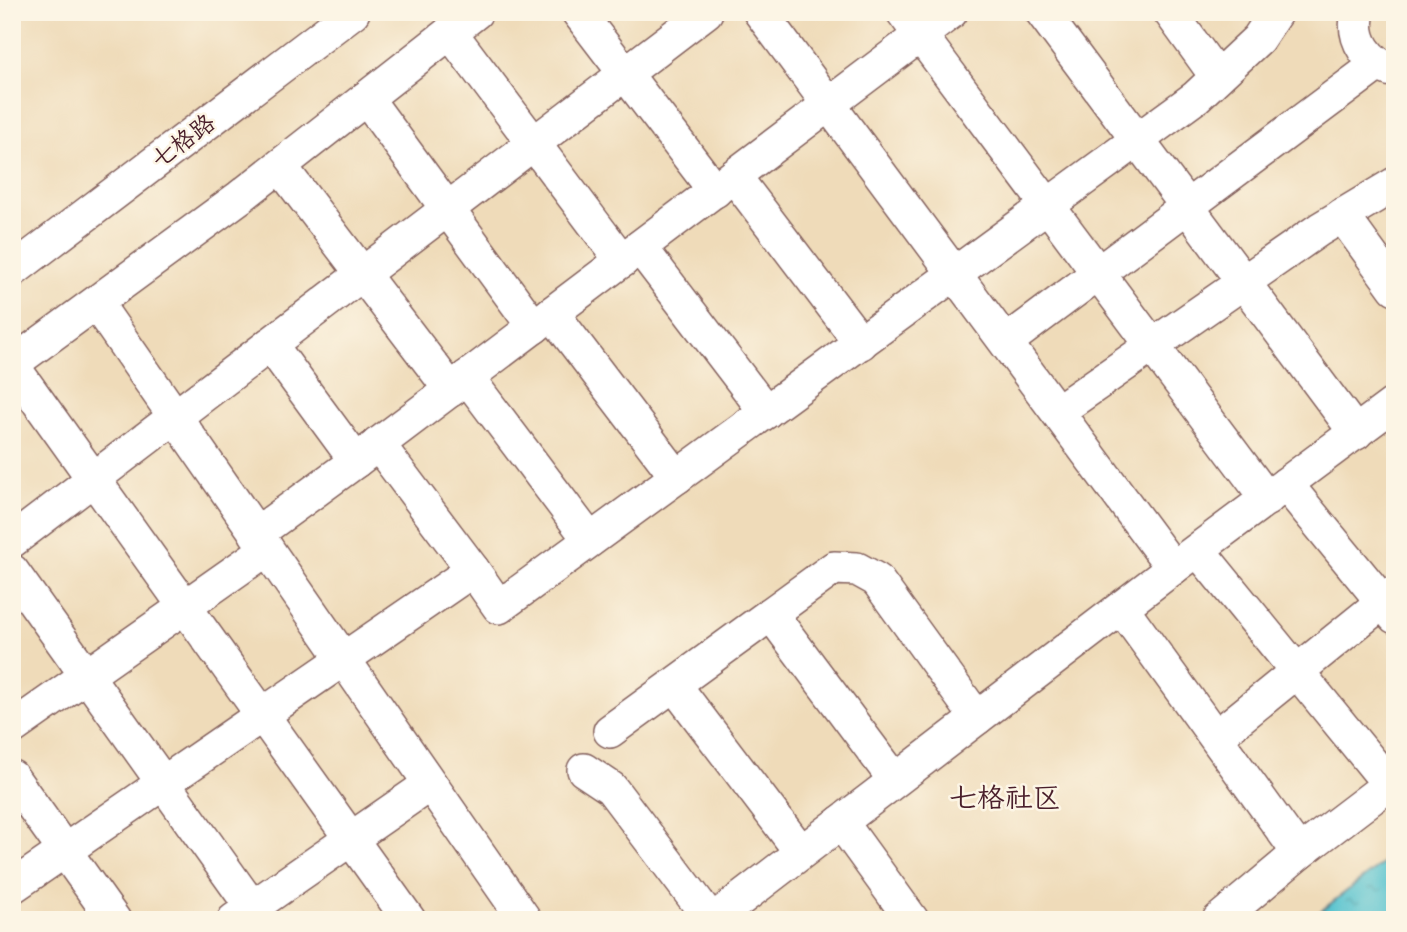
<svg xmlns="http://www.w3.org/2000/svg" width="1407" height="932" font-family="Mynerve,'LXGW WenKai TC',sans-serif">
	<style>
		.water { fill: url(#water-ripples); stroke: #50717d; stroke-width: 2 }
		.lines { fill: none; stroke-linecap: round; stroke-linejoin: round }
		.minor-casing { stroke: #84615d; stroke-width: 36 }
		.minor { stroke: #fff; stroke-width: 33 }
		.labels { text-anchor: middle; stroke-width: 5; stroke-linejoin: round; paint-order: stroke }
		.street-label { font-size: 24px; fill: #4a1f2b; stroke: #fcf5e5 }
		.quarter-label { font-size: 28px; fill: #4a1f2b; stroke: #fcf5e5 }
	</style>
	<defs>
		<pattern id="water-ripples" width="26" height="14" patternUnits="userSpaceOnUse" patternTransform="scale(1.75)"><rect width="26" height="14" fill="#56c3cf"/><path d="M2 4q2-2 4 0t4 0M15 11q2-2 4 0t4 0" fill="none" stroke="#4ca7b2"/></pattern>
	</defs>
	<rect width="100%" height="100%" fill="#fcf5e5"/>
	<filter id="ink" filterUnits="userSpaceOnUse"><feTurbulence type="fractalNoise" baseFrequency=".0143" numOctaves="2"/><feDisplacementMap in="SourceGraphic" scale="14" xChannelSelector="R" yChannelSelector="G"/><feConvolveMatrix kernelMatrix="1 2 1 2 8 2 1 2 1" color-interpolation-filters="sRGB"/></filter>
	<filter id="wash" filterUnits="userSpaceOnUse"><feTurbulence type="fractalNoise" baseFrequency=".00686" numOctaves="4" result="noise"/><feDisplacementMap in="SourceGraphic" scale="28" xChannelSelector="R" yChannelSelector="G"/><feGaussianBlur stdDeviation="1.57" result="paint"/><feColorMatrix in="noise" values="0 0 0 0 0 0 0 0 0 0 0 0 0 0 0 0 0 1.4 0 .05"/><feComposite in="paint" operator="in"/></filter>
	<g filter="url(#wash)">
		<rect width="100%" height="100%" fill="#efdbb9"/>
		<path class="water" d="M1395 854V920H1309Z"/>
	</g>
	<g filter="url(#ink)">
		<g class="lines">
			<defs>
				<g id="minor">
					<path d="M578 12 715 191"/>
					<path d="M760 12 1173 568"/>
					<path d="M903 12 1267 499"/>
					<path d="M1042 12 1356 433"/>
					<path d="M1170 12 1217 77"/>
					<path d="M1358 12C1351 39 1368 64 1395 71"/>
					<path d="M450 32 622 261"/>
					<path d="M366 98 534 327"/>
					<path d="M280 166 451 390"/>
					<path d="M734 176 861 343"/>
					<path d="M1342 215 1395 288"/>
					<path d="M640 247 766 412"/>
					<path d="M12 271 353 12"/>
					<path d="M96 303 525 920"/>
					<path d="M552 313 677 477"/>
					<path d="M1006 342 1378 64"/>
					<path d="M270 344 356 461"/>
					<path d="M12 364 240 197 476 12"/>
					<path d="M12 365 409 920"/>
					<path d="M467 377 590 540"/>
					<path d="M1058 411 1320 229 1395 184"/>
					<path d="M378 444 473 570"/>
					<path d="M1286 484 1395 617"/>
					<path d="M256 534 356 461 951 12"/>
					<path d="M12 541 706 12"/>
					<path d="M1198 550 1389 784"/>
					<path d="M12 571 261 920"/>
					<path d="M1122 608 1299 853"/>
					<path d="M771 614 895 780"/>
					<path d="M675 686 801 852"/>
					<path d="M12 728 267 549"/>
					<path d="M610 731 834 568 857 569 877 580 977 718"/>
					<path d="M1216 737 1395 592"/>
					<path d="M584 770 611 788 711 920"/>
					<path d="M12 777 114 920"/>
					<path d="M841 822 912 920"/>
					<path d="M12 887 473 570 499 607 1196 97 1258 39 1276 12"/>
					<path d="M234 920 430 784"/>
					<path d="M713 920 1173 568 1395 403"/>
					<path d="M1219 920 1299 853 1395 780"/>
				</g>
			</defs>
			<use href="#minor" class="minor-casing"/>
			<use href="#minor" class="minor"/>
		</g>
	</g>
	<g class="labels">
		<g class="street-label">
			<text transform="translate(183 141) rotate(-37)" y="8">七格路</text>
		</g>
		<g class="quarter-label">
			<text x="1005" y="807">七格社区</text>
		</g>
	</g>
	<rect width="1407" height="932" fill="none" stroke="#fcf5e5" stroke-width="42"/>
</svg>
